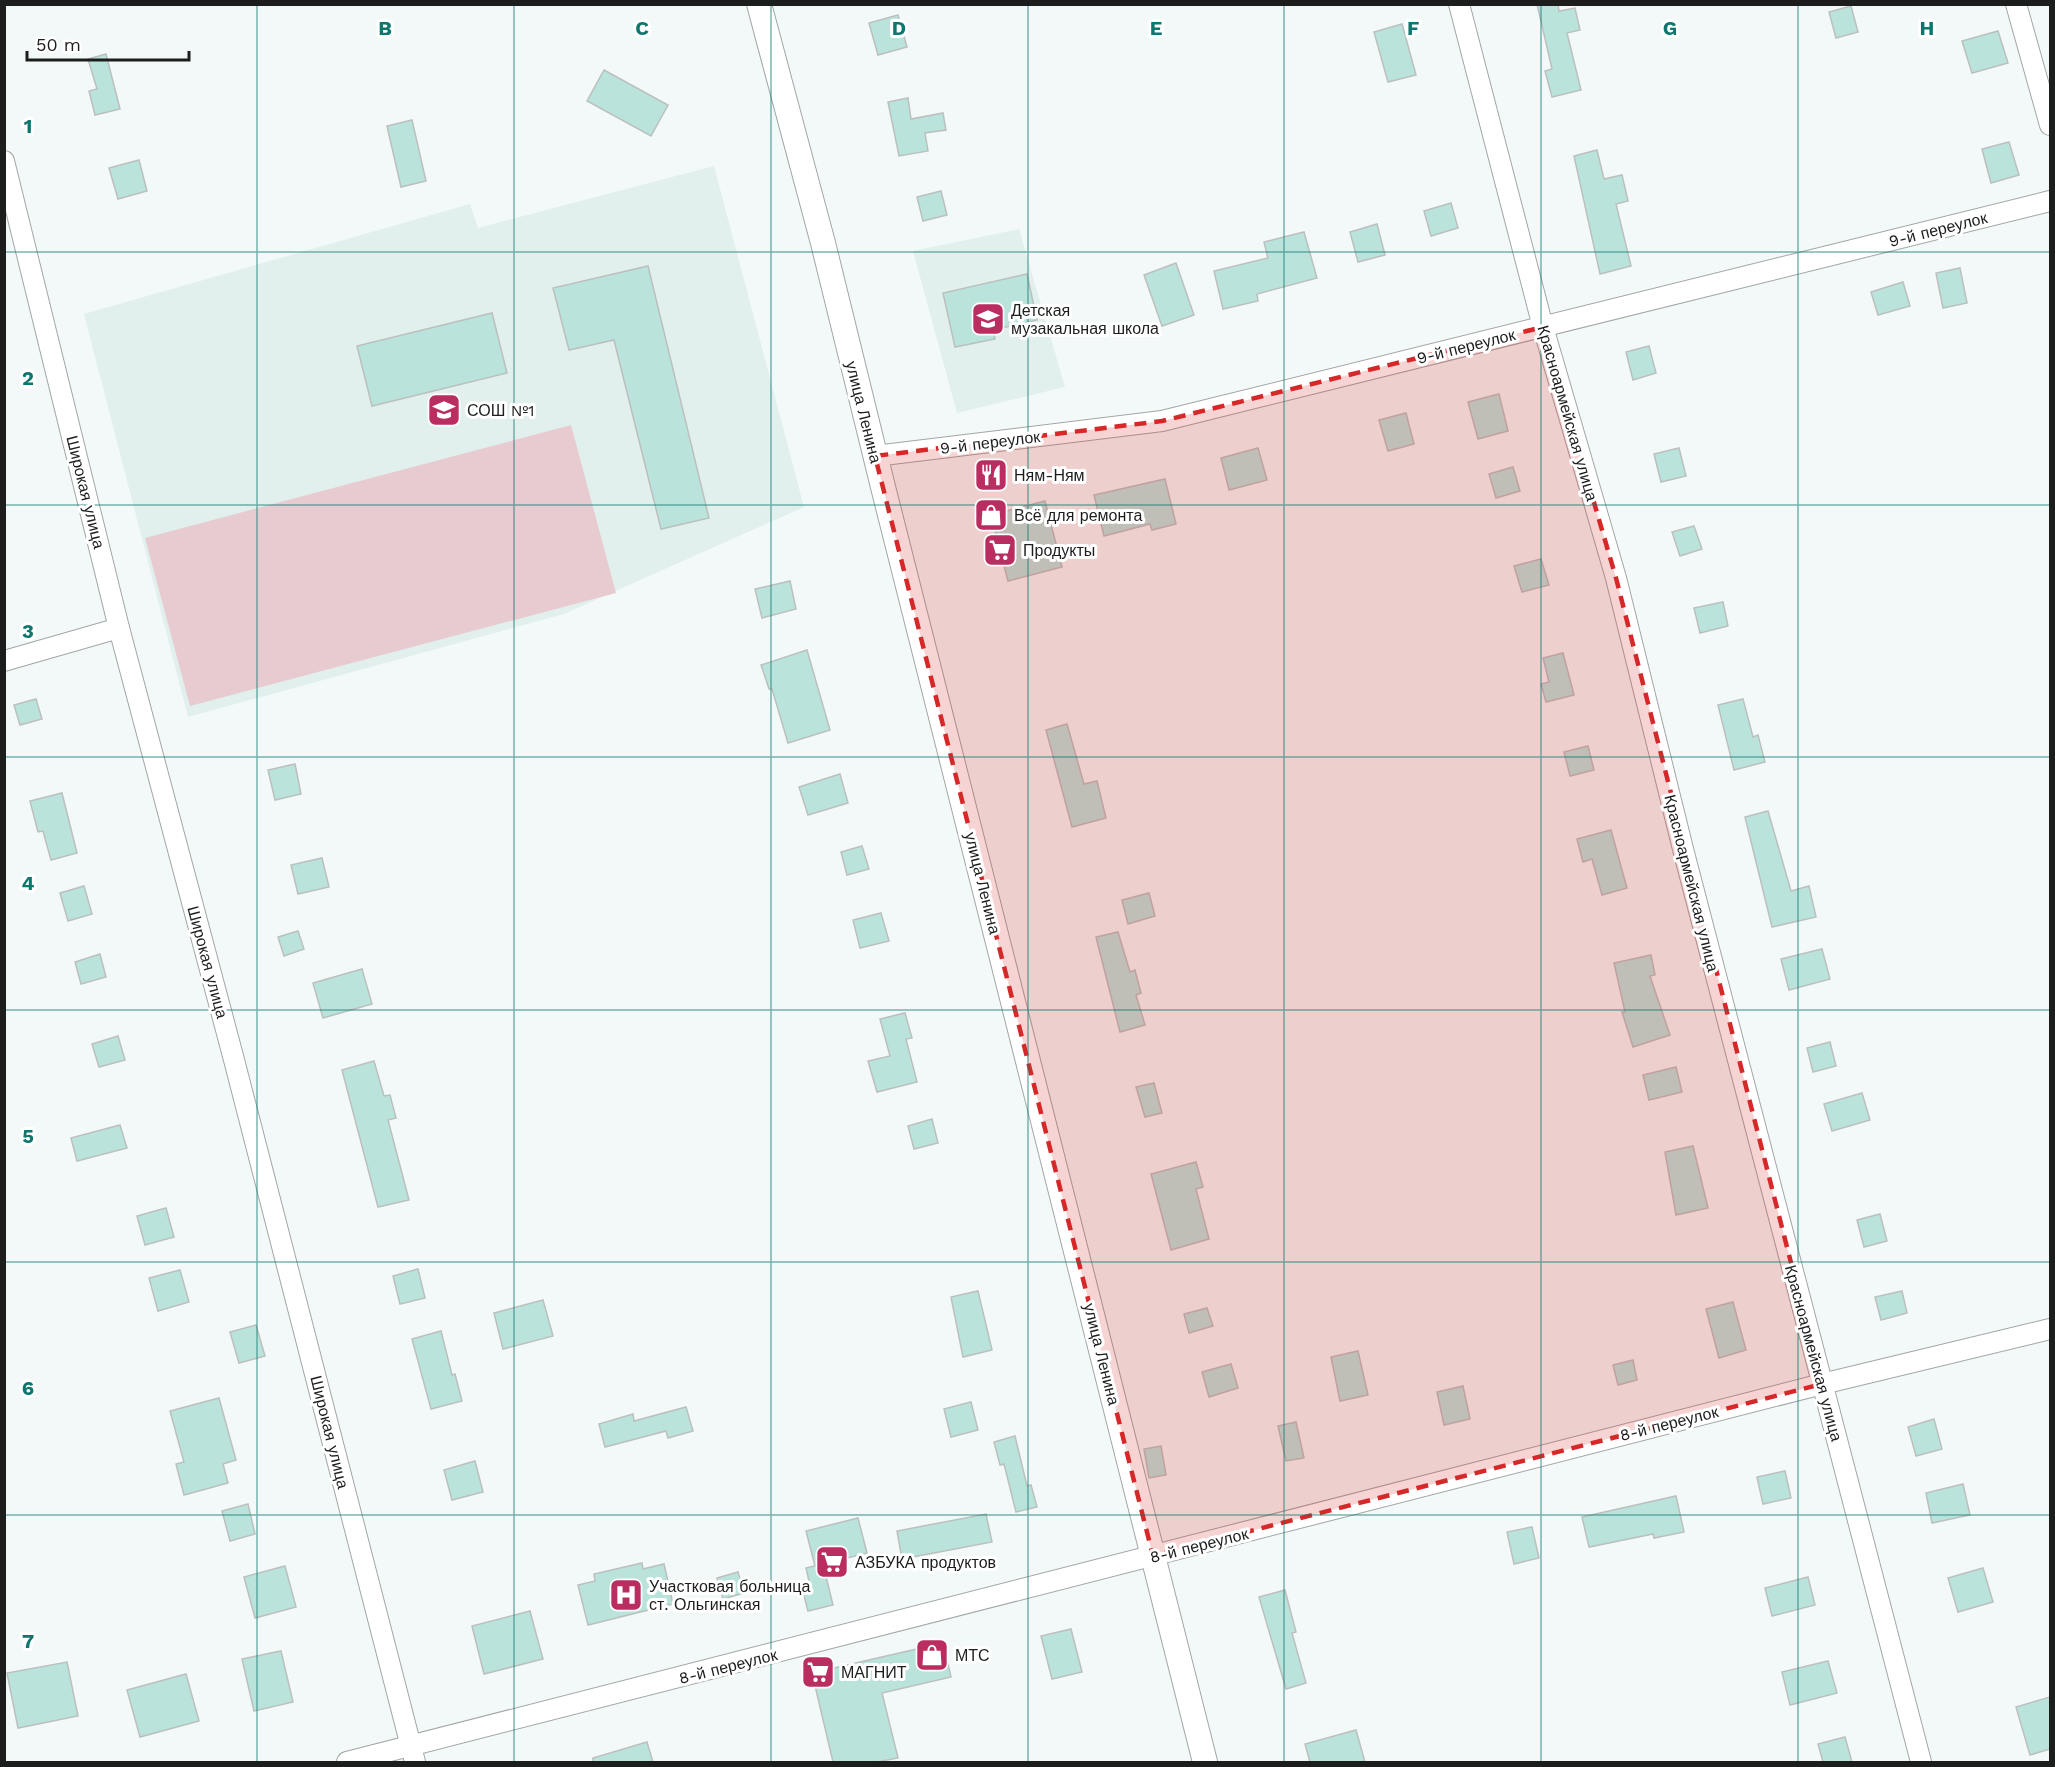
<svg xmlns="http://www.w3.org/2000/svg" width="2055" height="1767" font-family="'Work Sans',sans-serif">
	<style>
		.built { fill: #e1f0ed }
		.green { fill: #e8cbd1 }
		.building { fill: #bae4db; stroke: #bbc0bf; stroke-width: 1.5 }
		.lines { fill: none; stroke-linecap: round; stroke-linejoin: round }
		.minor-casing { stroke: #a1a7a5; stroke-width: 22 }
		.tertiary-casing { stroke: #a1a7a5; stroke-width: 26 }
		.minor { stroke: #fff; stroke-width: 20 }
		.tertiary { stroke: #fff; stroke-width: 24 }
		.marked { fill: #d62828; fill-opacity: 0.2; stroke: #d62828; stroke-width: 4.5; stroke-dasharray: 12 8; stroke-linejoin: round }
		.grid { fill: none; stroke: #0f766e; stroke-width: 1.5; stroke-opacity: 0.55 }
		.labels { text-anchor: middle; stroke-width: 6; stroke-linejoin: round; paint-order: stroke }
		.street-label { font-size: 16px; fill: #1c1e1d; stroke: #fff }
		.poi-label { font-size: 16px; fill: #1c1e1d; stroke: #fff; text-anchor: start }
		.grid-label { font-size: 20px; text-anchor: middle; font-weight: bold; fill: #0f766e; stroke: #fff; stroke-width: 6; stroke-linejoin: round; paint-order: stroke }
	</style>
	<rect width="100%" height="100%" fill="#f3f9f8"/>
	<g class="built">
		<path d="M714 166 804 507 564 614 188 717 84 314 470 204 478 228Z"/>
		<path d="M1019 229 1065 387 957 413 913 251Z"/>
	</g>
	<path class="green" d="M571 425 616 593 190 706 145 538Z"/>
	<g class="building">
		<path d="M1537 4H1558L1559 11 1575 8 1580 30 1567 33 1581 90 1552 97 1545 71 1552 69Z"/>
		<path d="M1851 6 1858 32 1836 38 1829 12Z"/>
		<path d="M898 15 907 47 878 55 869 23Z"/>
		<path d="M1402 24 1416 75 1388 82 1374 32Z"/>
		<path d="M1998 31 2008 63 1972 73 1962 41Z"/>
		<path d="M106 54 120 109 95 115 89 91 97 89 88 59Z"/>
		<path d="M604 70 668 105 651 136 587 101Z"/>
		<path d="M908 98 911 119 943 113 946 130 925 133 928 151 899 156 888 102Z"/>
		<path d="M412 120 426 181 401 187 387 126Z"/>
		<path d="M2009 142 2019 175 1991 183 1982 149Z"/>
		<path d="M1597 150 1604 179 1622 175 1628 201 1616 204 1631 266 1600 274 1574 156Z"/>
		<path d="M139 160 147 191 118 199 109 168Z"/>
		<path d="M941 191 947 215 923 221 917 197Z"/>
		<path d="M1451 203 1458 228 1431 236 1424 211Z"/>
		<path d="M1377 224 1385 255 1358 262 1350 232Z"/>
		<path d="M1304 232 1317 278 1257 294 1258 301 1223 309 1214 271 1268 258 1264 242Z"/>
		<path d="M1176 263 1194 315 1162 326 1144 275Z"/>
		<path d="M648 266 709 518 661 529 614 340 569 350 553 288Z"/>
		<path d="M1960 268 1967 303 1943 308 1936 273Z"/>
		<path d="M1027 274 1037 320 993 330 995 339 955 347 943 293Z"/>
		<path d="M1903 282 1910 306 1878 315 1871 292Z"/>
		<path d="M492 313 507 373 372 406 357 346Z"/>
		<path d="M1649 346 1656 373 1633 380 1626 352Z"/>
		<path d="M1499 394 1508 431 1478 439 1468 402Z"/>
		<path d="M1406 413 1414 444 1388 451 1379 420Z"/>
		<path d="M1258 448 1267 480 1229 490 1221 458Z"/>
		<path d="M1679 448 1686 476 1661 482 1654 454Z"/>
		<path d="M1513 467 1520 491 1496 498 1489 474Z"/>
		<path d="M1165 479 1176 524 1152 530 1150 524 1104 536 1094 495Z"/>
		<path d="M1045 501 1062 567 1008 581 991 515Z"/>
		<path d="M1694 526 1702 549 1680 556 1672 532Z"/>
		<path d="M1541 559 1549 585 1522 592 1514 566Z"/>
		<path d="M790 581 796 609 762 618 755 589Z"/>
		<path d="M1723 602 1728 626 1700 633 1694 608Z"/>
		<path d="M807 650 830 730 788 743 772 689H769L761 665Z"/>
		<path d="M1563 653 1574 695 1546 702 1541 684 1549 682 1543 658Z"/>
		<path d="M36 699 42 719 20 725 14 705Z"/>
		<path d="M1743 699 1753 737 1758 735 1765 762 1734 770 1718 705Z"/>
		<path d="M1067 724 1084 784 1097 781 1106 818 1072 827 1046 730Z"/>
		<path d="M1588 746 1594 770 1570 776 1564 752Z"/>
		<path d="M295 764 301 794 275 800 268 770Z"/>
		<path d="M840 774 848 803 808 815 799 787Z"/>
		<path d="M62 793 77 853 51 860 43 831 38 832 30 801Z"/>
		<path d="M1768 811 1791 891 1809 886 1816 917 1772 927 1745 817Z"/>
		<path d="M1611 830 1627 888 1602 895 1592 859 1583 862 1577 839Z"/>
		<path d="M862 846 869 869 847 875 841 852Z"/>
		<path d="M322 858 329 887 298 894 291 865Z"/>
		<path d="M84 886 92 914 68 921 60 893Z"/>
		<path d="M1149 893 1155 916 1128 924 1122 900Z"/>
		<path d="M881 913 889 941 860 948 853 920Z"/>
		<path d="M298 931 304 949 284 956 278 937Z"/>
		<path d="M1118 932 1130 972 1135 970 1141 993 1136 995 1145 1025 1120 1032 1096 937Z"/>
		<path d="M1822 949 1830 979 1789 990 1781 959Z"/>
		<path d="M100 954 106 977 81 984 75 962Z"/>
		<path d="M1651 955 1655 975 1650 976 1670 1035 1633 1047 1622 1012H1625L1614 963Z"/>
		<path d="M362 969 372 1004 323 1018 313 983Z"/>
		<path d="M905 1013 912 1038 906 1039 917 1082 877 1092 868 1061 890 1056 880 1019Z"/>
		<path d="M118 1036 125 1060 99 1067 92 1044Z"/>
		<path d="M1830 1042 1836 1066 1813 1072 1807 1048Z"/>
		<path d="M374 1061 384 1096 390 1095 396 1118 388 1120 409 1200 378 1207 342 1070Z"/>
		<path d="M1676 1067 1682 1092 1649 1100 1643 1075Z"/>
		<path d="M1154 1083 1162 1113 1145 1117 1136 1087Z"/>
		<path d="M1862 1093 1870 1120 1832 1131 1824 1104Z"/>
		<path d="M932 1119 938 1143 914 1149 908 1126Z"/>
		<path d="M120 1125 127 1148 77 1161 71 1138Z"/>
		<path d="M1693 1146 1708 1208 1676 1215 1665 1152Z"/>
		<path d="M1196 1162 1203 1187 1196 1189 1209 1239 1171 1250 1151 1174Z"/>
		<path d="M166 1208 174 1237 145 1245 137 1216Z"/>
		<path d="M1880 1214 1887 1241 1864 1247 1857 1220Z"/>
		<path d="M418 1269 425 1298 400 1304 393 1276Z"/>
		<path d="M180 1270 189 1302 158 1311 149 1278Z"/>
		<path d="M978 1291 992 1350 963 1357 951 1297Z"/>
		<path d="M1902 1291 1907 1313 1881 1320 1875 1297Z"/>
		<path d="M543 1300 553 1336 503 1349 494 1313Z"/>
		<path d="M1733 1302 1746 1350 1719 1358 1706 1309Z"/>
		<path d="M1207 1308 1213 1326 1189 1333 1184 1314Z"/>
		<path d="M256 1325 265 1356 239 1363 230 1332Z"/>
		<path d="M441 1331 452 1375 455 1374 462 1401 431 1409 412 1339Z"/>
		<path d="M1358 1351 1368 1395 1340 1401 1331 1357Z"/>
		<path d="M1633 1360 1637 1380 1618 1385 1613 1365Z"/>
		<path d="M1231 1364 1238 1388 1209 1397 1202 1372Z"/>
		<path d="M1463 1386 1470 1419 1444 1425 1437 1392Z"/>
		<path d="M219 1398 236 1460 223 1464 228 1483 184 1495 176 1464 184 1462 170 1411Z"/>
		<path d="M971 1402 978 1430 951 1437 944 1409Z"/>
		<path d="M686 1407 693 1431 668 1438 666 1431 605 1447 599 1424 633 1414 634 1421Z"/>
		<path d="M1934 1419 1942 1449 1916 1456 1908 1427Z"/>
		<path d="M1296 1422 1304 1458 1286 1461 1278 1426Z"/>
		<path d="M1015 1436 1027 1486 1031 1485 1037 1507 1016 1512 1004 1464 1000 1465 994 1442Z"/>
		<path d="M1161 1446 1166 1475 1149 1478 1144 1449Z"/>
		<path d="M475 1461 483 1492 452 1500 444 1470Z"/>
		<path d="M1785 1471 1791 1498 1763 1504 1757 1477Z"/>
		<path d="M1963 1484 1970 1515 1932 1523 1926 1493Z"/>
		<path d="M1676 1496 1684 1532 1654 1538 1653 1534 1589 1547 1582 1517Z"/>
		<path d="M248 1504 255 1534 230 1541 222 1511Z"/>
		<path d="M986 1514 992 1542 902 1559 897 1531Z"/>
		<path d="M858 1518 867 1553 815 1566 806 1531Z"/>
		<path d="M1532 1527 1539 1558 1514 1564 1507 1532Z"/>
		<path d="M642 1563 643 1569 664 1564 673 1604 588 1625 578 1585 595 1581 594 1574Z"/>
		<path d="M823 1564 833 1605 808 1611 803 1592 811 1590 806 1568Z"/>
		<path d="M285 1566 296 1607 255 1618 244 1577Z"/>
		<path d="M1983 1568 1993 1602 1958 1612 1948 1578Z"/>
		<path d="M738 1572 744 1593 723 1599 717 1578Z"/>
		<path d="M1808 1577 1815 1605 1772 1616 1765 1588Z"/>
		<path d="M1285 1590 1296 1632 1292 1633 1306 1683 1286 1689 1259 1597Z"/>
		<path d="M530 1611 543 1659 484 1674 472 1626Z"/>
		<path d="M1071 1629 1082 1672 1052 1679 1041 1636Z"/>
		<path d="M943 1643 951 1677 882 1693 898 1758 877 1762H833L812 1673Z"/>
		<path d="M281 1651 293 1702 254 1711 242 1659Z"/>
		<path d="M1828 1661 1837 1693 1790 1705 1782 1672Z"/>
		<path d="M67 1662 78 1716 18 1728 7 1673Z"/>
		<path d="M186 1674 199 1721 140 1737 127 1690Z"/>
		<path d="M2050 1697V1749L2030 1755 2016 1707Z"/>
		<path d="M1356 1730 1365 1762H1310L1305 1744Z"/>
		<path d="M1845 1737 1852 1762H1823L1818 1744Z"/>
		<path d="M647 1742 653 1762H593V1758Z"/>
	</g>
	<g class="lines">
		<defs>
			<g id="minor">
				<path d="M1459 4 1543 327 1616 578 1684 853 1921 1762"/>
				<path d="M2016 4 2050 125"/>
				<path d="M4 161 119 628 233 1056 415 1762"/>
				<path d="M875 456 1162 421 2050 201"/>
				<path d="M4 661 119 628"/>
				<path d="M347 1762 1822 1384 2050 1329"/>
			</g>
			<path id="tertiary" d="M759 4 823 243 884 491 1205 1762"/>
		</defs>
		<use href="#minor" class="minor-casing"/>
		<use href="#tertiary" class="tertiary-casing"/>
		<use href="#minor" class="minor"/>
		<use href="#tertiary" class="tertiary"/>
	</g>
	<path class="marked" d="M1543 327 1616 578 1822 1384 1153 1556 875 456 1162 421Z"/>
	<path class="grid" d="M257 4V1762M514 4V1762M771 4V1762M1028 4V1762M1284 4V1762M1541 4V1762M1798 4V1762M4 252H2050M4 505H2050M4 757H2050M4 1010H2050M4 1262H2050M4 1515H2050"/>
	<defs>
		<symbol id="school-square" viewBox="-11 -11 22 22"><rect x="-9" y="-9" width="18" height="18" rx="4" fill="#ba2d61" stroke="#fff"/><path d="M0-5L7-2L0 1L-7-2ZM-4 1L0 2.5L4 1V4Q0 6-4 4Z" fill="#fff"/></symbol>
		<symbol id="restaurant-square" viewBox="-11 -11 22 22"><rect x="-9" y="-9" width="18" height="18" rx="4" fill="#ba2d61" stroke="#fff"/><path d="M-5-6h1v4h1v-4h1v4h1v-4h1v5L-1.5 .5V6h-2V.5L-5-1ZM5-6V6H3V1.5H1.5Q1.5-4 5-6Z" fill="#fff"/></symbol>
		<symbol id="shop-square" viewBox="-11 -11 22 22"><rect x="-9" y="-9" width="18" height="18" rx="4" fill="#ba2d61" stroke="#fff"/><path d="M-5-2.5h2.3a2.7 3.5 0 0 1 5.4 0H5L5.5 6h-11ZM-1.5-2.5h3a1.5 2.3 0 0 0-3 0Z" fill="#fff"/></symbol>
		<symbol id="supermarket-square" viewBox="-11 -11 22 22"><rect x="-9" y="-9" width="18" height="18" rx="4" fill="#ba2d61" stroke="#fff"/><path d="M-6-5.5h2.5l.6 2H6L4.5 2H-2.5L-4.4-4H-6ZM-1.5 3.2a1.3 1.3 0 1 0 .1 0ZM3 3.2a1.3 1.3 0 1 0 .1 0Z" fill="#fff"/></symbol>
		<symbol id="hospital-square" viewBox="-11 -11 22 22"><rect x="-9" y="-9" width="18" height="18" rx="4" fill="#ba2d61" stroke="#fff"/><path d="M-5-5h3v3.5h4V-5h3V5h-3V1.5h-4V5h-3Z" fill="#fff"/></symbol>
	</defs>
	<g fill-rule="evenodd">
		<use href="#school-square" x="969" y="300" width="38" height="38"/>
		<use href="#school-square" x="425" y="391" width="38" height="38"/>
		<use href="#restaurant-square" x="972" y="456" width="38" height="38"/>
		<use href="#shop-square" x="972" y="496" width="38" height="38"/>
		<use href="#supermarket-square" x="981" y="531" width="38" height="38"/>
		<use href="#supermarket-square" x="813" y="1543" width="38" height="38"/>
		<use href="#hospital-square" x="607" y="1576" width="38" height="38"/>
		<use href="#shop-square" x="913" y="1636" width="38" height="38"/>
		<use href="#supermarket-square" x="799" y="1653" width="38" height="38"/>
	</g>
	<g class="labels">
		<g class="street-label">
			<text transform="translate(1938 229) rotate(-14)" y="6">9-й переулок</text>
			<text transform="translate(1466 346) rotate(-14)" y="6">9-й переулок</text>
			<text transform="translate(864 412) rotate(76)" y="6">улица Ленина</text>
			<text transform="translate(1568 413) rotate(74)" y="6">Красноармейская улица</text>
			<text transform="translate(990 442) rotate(-7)" y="6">9-й переулок</text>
			<text transform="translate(86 492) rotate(76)" y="6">Широкая улица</text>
			<text transform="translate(983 883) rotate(76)" y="6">улица Ленина</text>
			<text transform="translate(1692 883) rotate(76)" y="6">Красноармейская улица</text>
			<text transform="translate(208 962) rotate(75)" y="6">Широкая улица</text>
			<text transform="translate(1814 1353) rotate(75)" y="6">Красноармейская улица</text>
			<text transform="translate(1102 1354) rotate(76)" y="6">улица Ленина</text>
			<text transform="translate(1669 1423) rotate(-14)" y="6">8-й переулок</text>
			<text transform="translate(330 1432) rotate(76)" y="6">Широкая улица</text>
			<text transform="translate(1199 1545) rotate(-14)" y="6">8-й переулок</text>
			<text transform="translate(728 1666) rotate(-14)" y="6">8-й переулок</text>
		</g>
		<g class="poi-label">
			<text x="1011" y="316">Детская<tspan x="1011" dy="18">музакальная школа</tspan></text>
			<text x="467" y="416">СОШ №1</text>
			<text x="1014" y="481">Ням-Ням</text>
			<text x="1014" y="521">Всё для ремонта</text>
			<text x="1023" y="556">Продукты</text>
			<text x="855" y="1568">АЗБУКА продуктов</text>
			<text x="649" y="1592">Участковая больница<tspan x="649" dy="18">ст. Ольгинская</tspan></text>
			<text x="955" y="1661">МТС</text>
			<text x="841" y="1678">МАГНИТ</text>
		</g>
	</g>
	<g class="grid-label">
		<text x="385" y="35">B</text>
		<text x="642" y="35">C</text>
		<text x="899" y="35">D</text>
		<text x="1156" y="35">E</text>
		<text x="1413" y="35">F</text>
		<text x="1670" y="35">G</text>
		<text x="1927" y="35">H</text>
		<text x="28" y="133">1</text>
		<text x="28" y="385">2</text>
		<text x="28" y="638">3</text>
		<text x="28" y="890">4</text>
		<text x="28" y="1143">5</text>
		<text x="28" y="1395">6</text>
		<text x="28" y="1648">7</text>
	</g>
	<rect width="2055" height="1767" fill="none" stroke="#1c1e1d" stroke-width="12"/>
	<path d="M27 51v9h162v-9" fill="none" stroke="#1c1e1d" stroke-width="3"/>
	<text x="36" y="51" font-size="18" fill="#1c1e1d" stroke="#ffffff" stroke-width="4.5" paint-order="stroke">50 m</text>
</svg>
